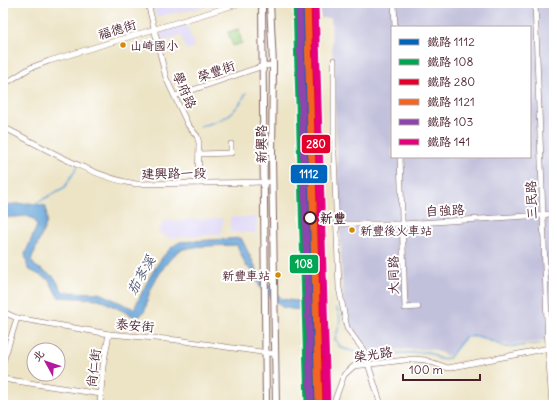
<svg xmlns="http://www.w3.org/2000/svg" width="557" height="408" font-family="Delius,'LXGW WenKai TC',sans-serif">
	<style>
		.built { fill: #ddd5f6 }
		.industrial { fill: #c2c1dc; fill-rule: evenodd }
		.green { fill: #9ed384; stroke: #747958 }
		.water { fill: #67a6d9; stroke: #586282 }
		.lines { fill: none; stroke-linecap: round; stroke-linejoin: round }
		.stream { stroke: #67a6d9; stroke-width: 1.5 }
		.minor-casing { stroke: #836461; stroke-width: 6 }
		.major-casing { stroke: #836461; stroke-width: 8 }
		.minor { stroke: #fff; stroke-width: 5 }
		.major { stroke: #fff; stroke-width: 6 }
		.rail-casing { stroke: #4a1f2b; stroke-width: 3 }
		.rail { stroke: #fff; stroke-width: 1.5; stroke-dasharray: 4.5; stroke-linecap: butt }
		.rail-1-casing { stroke: #fff; stroke-width: 10 }
		.rail-2-casing { stroke: #fff; stroke-width: 10 }
		.rail-3-casing { stroke: #fff; stroke-width: 10 }
		.rail-4-casing { stroke: #fff; stroke-width: 10 }
		.rail-5-casing { stroke: #fff; stroke-width: 10 }
		.rail-6-casing { stroke: #fff; stroke-width: 10 }
		.rail-1 { stroke: #0065bd; stroke-width: 7 }
		.rail-2 { stroke: #00a651; stroke-width: 7 }
		.rail-3 { stroke: #e4002b; stroke-width: 7 }
		.rail-4 { stroke: #f26522; stroke-width: 7 }
		.rail-5 { stroke: #8e44ad; stroke-width: 7 }
		.rail-6 { stroke: #e5007d; stroke-width: 7 }
		.bus-dot { fill: #d48b09; stroke: #fff; stroke-width: 1.5 }
		.stop-dot { fill: #fff; stroke: #4a1f2b; stroke-width: 2 }
		.labels { text-anchor: middle; stroke-width: 4; stroke-linejoin: round; paint-order: stroke }
		.bus-label { font-size: 12px; fill: #4a1f2b; stroke: #fff; text-anchor: start }
		.street-label { font-size: 13px; fill: #4a1f2b; stroke: #fff }
		.stop-label { font-size: 13px; font-weight: bold; fill: #4a1f2b; stroke: #fff; text-anchor: start }
		.water-label { font-size: 14px; font-style: italic; fill: #575c79; stroke: #fff }
		.line-badge { stroke: #fff; stroke-width: 1.5 }
		.badge-label { font-size: 11px; text-anchor: middle; font-weight: bold; fill: #fff }
	</style>
	<rect width="100%" height="100%" fill="#fff"/>
	<filter id="ink" filterUnits="userSpaceOnUse"><feTurbulence type="fractalNoise" baseFrequency=".025" numOctaves="2"/><feDisplacementMap in="SourceGraphic" scale="8" xChannelSelector="R" yChannelSelector="G"/><feConvolveMatrix kernelMatrix="1 2 1 2 8 2 1 2 1" color-interpolation-filters="sRGB"/></filter>
	<filter id="wash" filterUnits="userSpaceOnUse"><feTurbulence type="fractalNoise" baseFrequency=".012" numOctaves="4" result="noise"/><feDisplacementMap in="SourceGraphic" scale="16" xChannelSelector="R" yChannelSelector="G"/><feGaussianBlur stdDeviation="0.9" result="paint"/><feColorMatrix in="noise" values="0 0 0 0 0 0 0 0 0 0 0 0 0 0 0 0 0 1.4 0 .05"/><feComposite in="paint" operator="in"/></filter>
	<g filter="url(#wash)">
		<rect width="100%" height="100%" fill="#ede4c6"/>
		<g class="built">
			<path d="M153 3H224L156 17Z"/>
			<path d="M186 23 195 47 186 50 181 35 163 41 160 32Z"/>
			<path d="M230 217H257L256 233 230 232Z"/>
			<path d="M223 218 221 234 170 238 159 233 163 221Z"/>
		</g>
		<path class="industrial" d="M321 3H554V340L509 345 468 337 448 356 432 349 368 350 348 328 343 301 331 18H321ZM392 27H530V157H392Z"/>
		<path class="green" d="M238 29 242 43 233 46 228 32Z"/>
		<path class="water" d="M29 203 46 206 47 222 31 260 35 266 54 277 63 292 99 293 134 309C144 289 159 252 180 242L241 238 260 276 282 299 302 302V311L282 307 261 289 252 270 246 266 237 245C220 246 200 245 184 249 172 251 154 281 150 292 145 303 149 311 137 318L99 299 58 297 49 280 28 269 25 254 37 226 35 220 27 216 3 218V205Z"/>
		<g class="lines">
			<g class="stream">
				<path d="M200 126C223 121 235 115 246 93"/>
				<path d="M33 205 65 187 77 167"/>
				<path d="M336 308C343 317 339 328 335 339L341 348 363 354"/>
				<path d="M366 355 428 352 440 359 449 358 465 337 478 336 506 347 540 344"/>
			</g>
		</g>
	</g>
	<g filter="url(#ink)">
		<g class="lines">
			<defs>
				<g id="minor">
					<path d="M148 3 166 78 188 125 197 136 199 143 198 183"/>
					<path d="M394 3 395 27"/>
					<path d="M535 3 548 348 552 405"/>
					<path d="M334 60V154L339 288 347 328 364 351 381 405"/>
					<path d="M3 85 30 68 49 61 241 3"/>
					<path d="M175 96 263 66 273 65"/>
					<path d="M3 127C41 146 94 178 136 184L272 182"/>
					<path d="M199 154 231 153V144"/>
					<path d="M400 157 405 308 418 307"/>
					<path d="M337 224H403L543 215 554 213"/>
					<path d="M3 312 17 318 109 334 177 340 275 354"/>
					<path d="M3 362 17 318"/>
					<path d="M3 379 101 394"/>
					<path d="M100 405 103 366 109 334"/>
					<path d="M333 405 344 375 354 366 414 359 425 360 448 368 554 347"/>
				</g>
				<g id="major">
					<path d="M262 3 266 405"/>
					<path d="M270 3 273 65 272 157 276 405"/>
				</g>
			</defs>
			<use href="#minor" class="minor-casing"/>
			<use href="#major" class="major-casing"/>
			<use href="#minor" class="minor"/>
			<use href="#major" class="major"/>
			<defs>
				<path id="rail" d="M310 3 311 32"/>
			</defs>
			<use href="#rail" class="rail-casing"/>
			<use href="#rail" class="rail"/>
			<defs>
				<path id="rail-1" d="M304 3 316 405"/>
				<path id="rail-2" d="M296 3 308 405"/>
				<path id="rail-3" d="M312 3 324 405"/>
				<path id="rail-4" d="M307 3 319 405"/>
				<path id="rail-5" d="M299 3 311 405"/>
				<path id="rail-6" d="M315 3 327 405"/>
			</defs>
			<use href="#rail-1" class="rail-1-casing"/>
			<use href="#rail-2" class="rail-2-casing"/>
			<use href="#rail-3" class="rail-3-casing"/>
			<use href="#rail-4" class="rail-4-casing"/>
			<use href="#rail-5" class="rail-5-casing"/>
			<use href="#rail-6" class="rail-6-casing"/>
			<use href="#rail-1" class="rail-1"/>
			<use href="#rail-2" class="rail-2"/>
			<use href="#rail-3" class="rail-3"/>
			<use href="#rail-4" class="rail-4"/>
			<use href="#rail-5" class="rail-5"/>
			<use href="#rail-6" class="rail-6"/>
		</g>
	</g>
	<g class="bus-dot">
		<circle cx="123" cy="45" r="3.5"/>
		<circle cx="352" cy="230" r="3.5"/>
		<circle cx="278" cy="275" r="3.5"/>
	</g>
	<circle class="stop-dot" cx="310" cy="218" r="6"/>
	<g class="labels">
		<g class="bus-label">
			<text x="130" y="50">山崎國小</text>
			<text x="360" y="235">新豐後火車站</text>
			<text x="270" y="280" text-anchor="end">新豐車站</text>
		</g>
		<g class="street-label">
			<text transform="translate(117 29) rotate(-17)" y="5">福德街</text>
			<text transform="translate(216 71) rotate(-19)" y="5">榮豐街</text>
			<text transform="translate(185 90) rotate(66)" y="5">學府路</text>
			<text transform="translate(261 144) rotate(-90)" y="5">新興路</text>
			<text transform="translate(174 173) rotate(-1)" y="5">建興路一段</text>
			<text transform="translate(531 200) rotate(-92)" y="5">三民路</text>
			<text transform="translate(445 210) rotate(-3)" y="5">自強路</text>
			<text transform="translate(393 275) rotate(-91)" y="5">大同路</text>
			<text transform="translate(135 325) rotate(5)" y="5">泰安街</text>
			<text transform="translate(373 354) rotate(-9)" y="5">榮光路</text>
			<text transform="translate(93 368) rotate(-83)" y="5">尚仁街</text>
		</g>
		<g class="stop-label">
			<text x="320" y="223">新豐</text>
		</g>
		<g class="water-label">
			<text transform="translate(141 275) rotate(-60)" y="5">茄苳溪</text>
		</g>
	</g>
	<g class="line-badge">
		<rect x="301" y="134" width="30" height="20" rx="4" fill="#e4002b"/>
		<rect x="290" y="164" width="38" height="20" rx="4" fill="#0065bd"/>
		<rect x="289" y="254" width="30" height="20" rx="4" fill="#00a651"/>
	</g>
	<g class="badge-label">
		<text x="316" y="148">280</text>
		<text x="309" y="178">1112</text>
		<text x="304" y="268">108</text>
	</g>
	<rect width="557" height="408" fill="none" stroke="#fff" stroke-width="16"/>
	<rect x="391" y="26" width="140" height="132" fill="#ffffff" stroke="#b7a5aa"/>
	<rect x="399" y="39" width="20" height="6" fill="#0065bd" stroke="#b7a5aa"/>
	<text x="427" y="46" font-size="12" fill="#4a1f2b">鐵路 1112</text>
	<rect x="399" y="59" width="20" height="6" fill="#00a651" stroke="#b7a5aa"/>
	<text x="427" y="66" font-size="12" fill="#4a1f2b">鐵路 108</text>
	<rect x="399" y="79" width="20" height="6" fill="#e4002b" stroke="#b7a5aa"/>
	<text x="427" y="86" font-size="12" fill="#4a1f2b">鐵路 280</text>
	<rect x="399" y="99" width="20" height="6" fill="#f26522" stroke="#b7a5aa"/>
	<text x="427" y="106" font-size="12" fill="#4a1f2b">鐵路 1121</text>
	<rect x="399" y="119" width="20" height="6" fill="#8e44ad" stroke="#b7a5aa"/>
	<text x="427" y="126" font-size="12" fill="#4a1f2b">鐵路 103</text>
	<rect x="399" y="139" width="20" height="6" fill="#e5007d" stroke="#b7a5aa"/>
	<text x="427" y="146" font-size="12" fill="#4a1f2b">鐵路 141</text>
	<g transform="translate(46 362) rotate(310)"><circle r="19" fill="#ffffff" stroke="#b7a5aa"/>
	<path d="M0-3L7 15L0 10L-7 15Z" fill="#b5179e"/>
	<text y="-6" font-size="11" font-weight="bold" text-anchor="middle" fill="#4a1f2b">北</text>
	</g>
	<path d="M403 374v6h77v-6" fill="none" stroke="#4a1f2b" stroke-width="2"/>
	<text x="409" y="374" font-size="12" fill="#4a1f2b" stroke="#ffffff" stroke-width="3" paint-order="stroke">100 m</text>
</svg>
